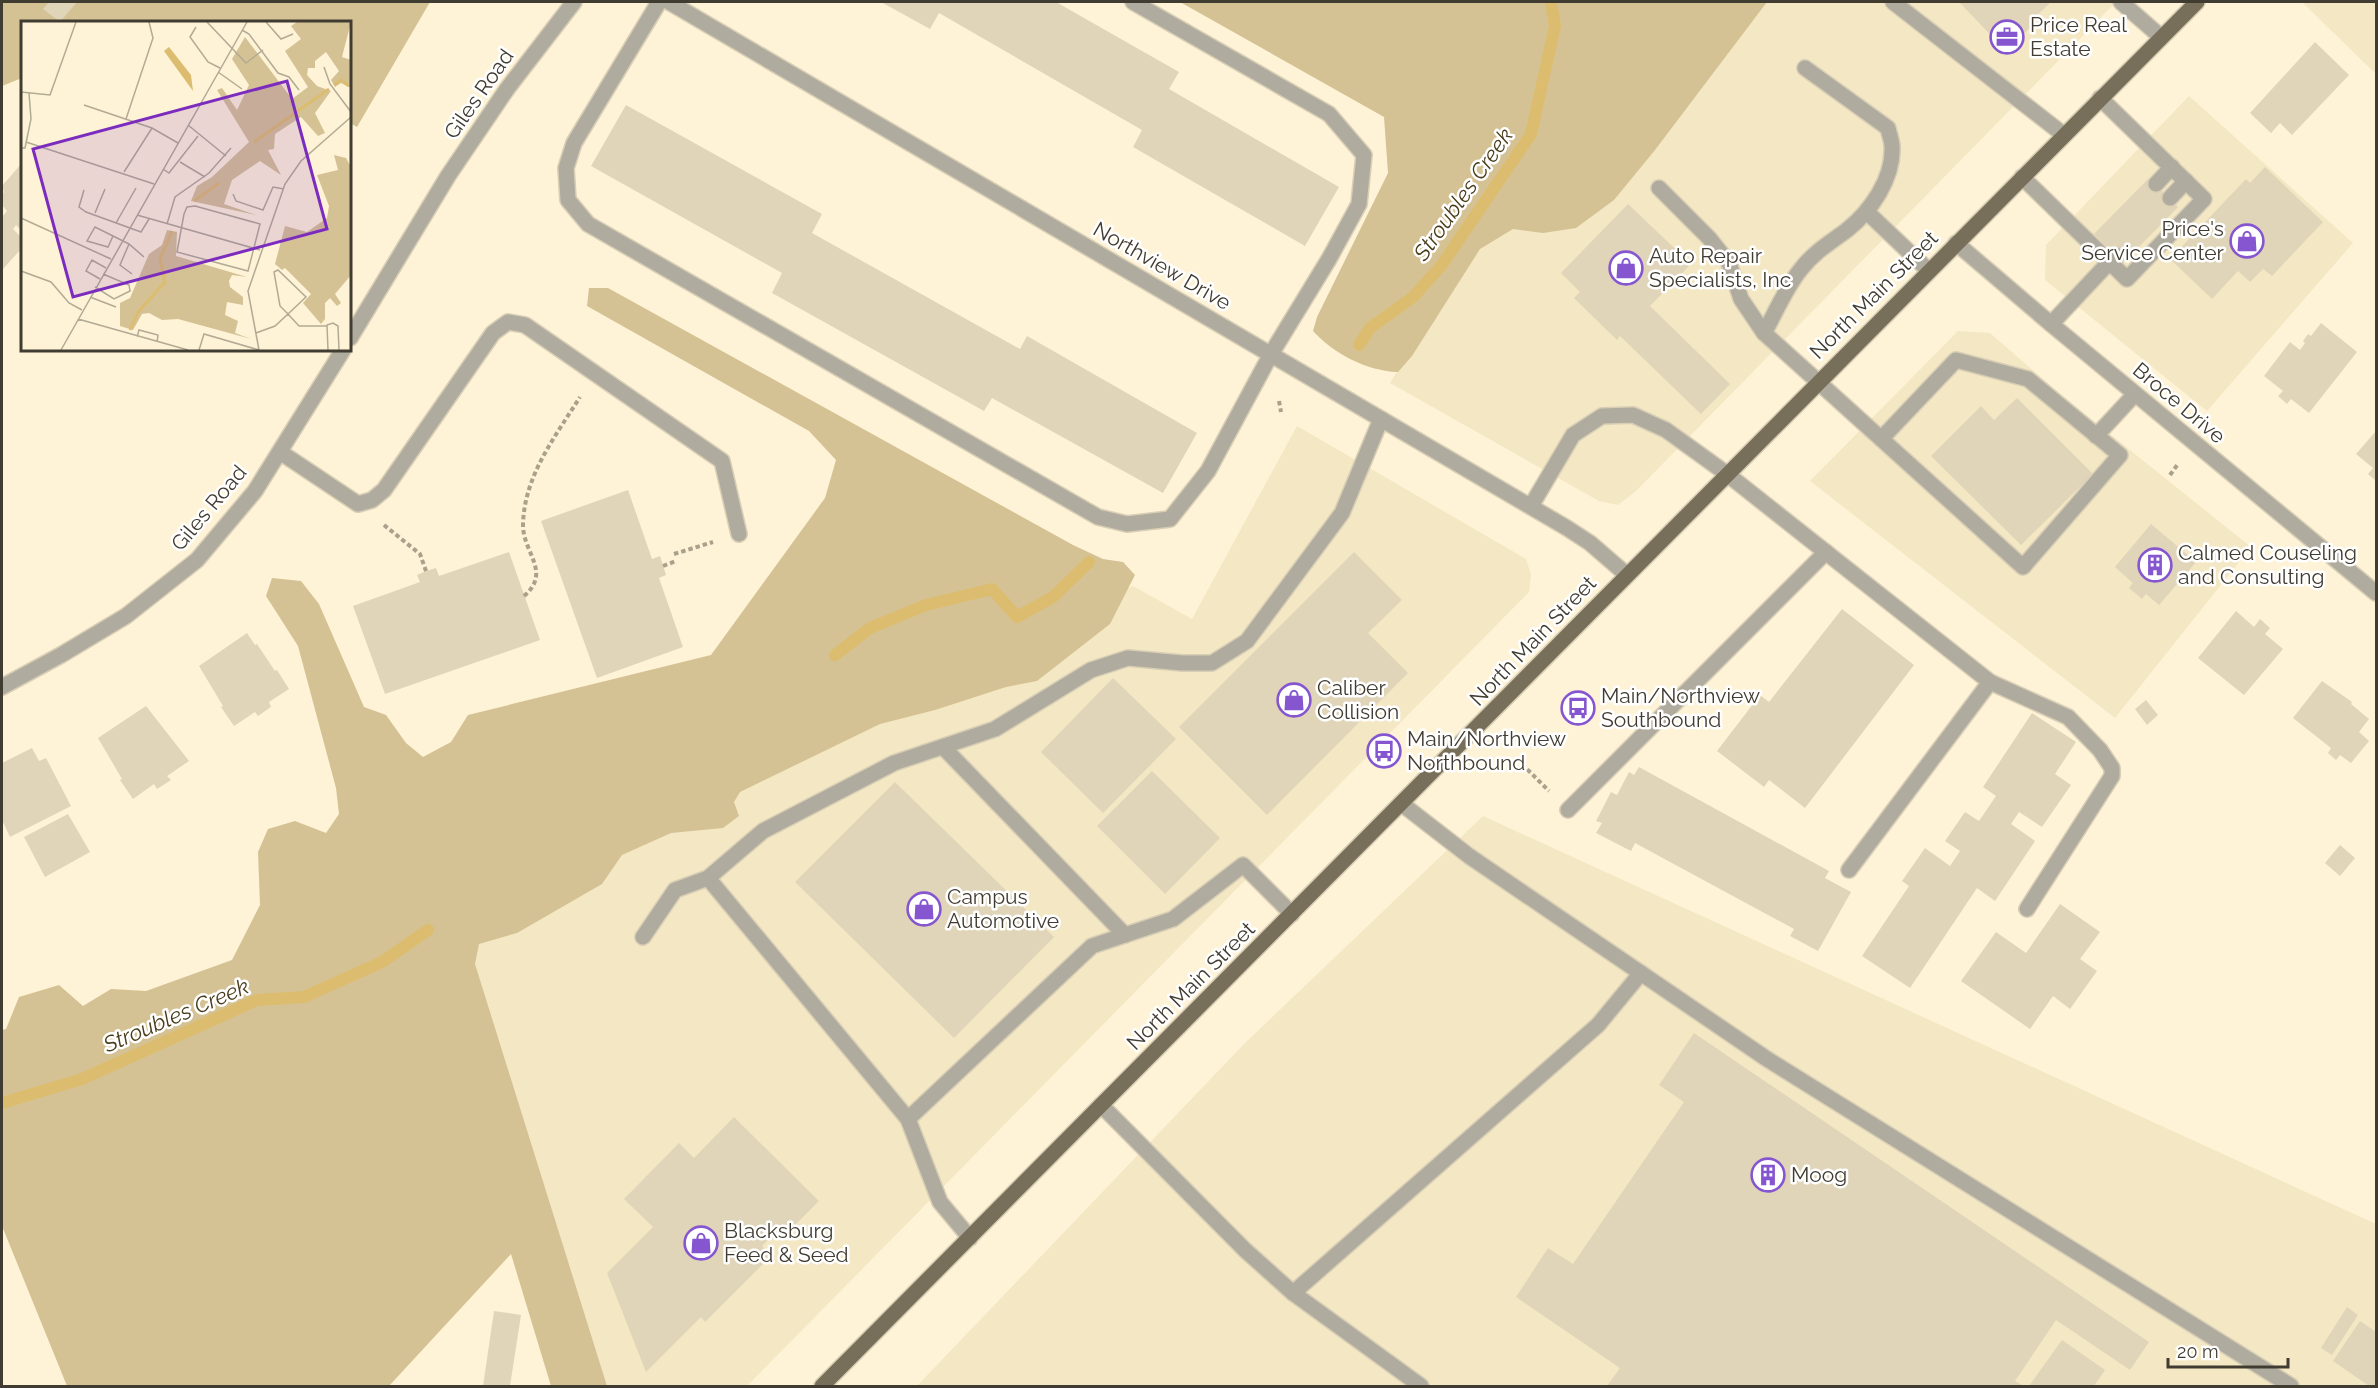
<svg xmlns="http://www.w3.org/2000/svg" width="2378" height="1388" font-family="Raleway,sans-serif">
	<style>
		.built { fill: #f4e7c3 }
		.green { fill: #d5c294 }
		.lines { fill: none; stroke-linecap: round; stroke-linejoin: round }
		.stream { stroke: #dcbd6f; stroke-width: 12 }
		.building { fill: #e0d5b9 }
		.service-casing { stroke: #d8ceb5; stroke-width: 18 }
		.minor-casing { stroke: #d8ceb5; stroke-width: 18 }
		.tertiary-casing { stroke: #d8ceb5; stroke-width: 18 }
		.primary-casing { stroke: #d8ceb5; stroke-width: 18 }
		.path { stroke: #a9a18c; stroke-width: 4; stroke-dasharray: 4.5 3; stroke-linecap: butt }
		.service { stroke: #b0ab9f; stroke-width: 15 }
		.minor { stroke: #b0ab9f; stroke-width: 15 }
		.tertiary { stroke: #b0ab9f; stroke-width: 15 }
		.primary { stroke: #786f5a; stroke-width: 15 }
		.labels { text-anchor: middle; stroke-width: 5; stroke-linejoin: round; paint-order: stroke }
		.poi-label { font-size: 21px; fill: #413c31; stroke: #fff; text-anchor: start }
		.street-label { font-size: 21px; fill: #413c31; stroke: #fff }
		.water-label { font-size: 22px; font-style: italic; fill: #493c1a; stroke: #fff }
		.inset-river { fill: none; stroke: #dcbd6f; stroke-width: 3 }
		.inset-road { fill: none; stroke: #b2aa94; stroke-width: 1.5 }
		.view { fill: #7b2cbf; fill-opacity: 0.15; stroke: #7b2cbf; stroke-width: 3 }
		.inset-edge { fill: none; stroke: #413c31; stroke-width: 3 }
	</style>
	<rect width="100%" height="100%" fill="#fef3d6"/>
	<g class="built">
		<path d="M1724 2H2116L1636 491 1618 505 1599 501 1390 383 1516 178Z"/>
		<path d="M2302 2H2376V74Z"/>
		<path d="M2189 96 2353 243 2207 411 2045 280 2046 245Z"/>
		<path d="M1958 331 1990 333 2065 398 2251 547 2115 718 1810 481Z"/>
		<path d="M1297 426 1526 559 1531 575 1529 592 747 1386H579L424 888 1133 586 1192 619Z"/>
		<path d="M1483 816 2376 1224V1386H917L1244 1044Z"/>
	</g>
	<g class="green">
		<path d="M2 2H430L357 127 350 123V22H22V78L2 86Z"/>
		<path d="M1180 2H1767L1655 150 1614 200 1576 228 1543 233 1513 229 1480 249 1412 356 1398 372C1367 371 1334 354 1313 331L1317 317 1388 173 1384 117Z"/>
		<path d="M589 288H608L1073 545 1103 559 1123 562 1135 575 1110 624 1037 681 1006 687 935 710 880 724 740 792 734 802 739 816 723 828 671 833 622 855 602 884 517 933 479 944 475 964 607 1386H551L511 1254 389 1386H67L2 1226V1030L6 1029 19 997 59 985 83 1006 111 989 146 991 232 960 260 905 258 852 268 829 295 821 326 833 339 814 336 788 298 646 266 596 272 578 301 581 319 604 364 707 386 715 406 743 423 757 451 742 468 715 711 655 825 498 836 460 809 431 587 306Z"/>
	</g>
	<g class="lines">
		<g class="stream">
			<path d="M1359 345 1370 328 1413 297 1441 266 1531 134 1555 26 1551 2"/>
			<path d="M835 655 870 628 926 605 992 589 1017 617 1053 597 1089 562"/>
			<path d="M2 1103 82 1079 257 1000 304 997 382 962 428 930"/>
		</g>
	</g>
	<g class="building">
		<path d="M49 2H77L60 22 43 9Z"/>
		<path d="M881 2H1056L1179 72 1169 89 1339 187 1305 246 1133 147 1142 130 939 13 930 29Z"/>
		<path d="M1959 2H2051L2032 20 2035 23 2006 51Z"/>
		<path d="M2315 42 2349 75 2292 135 2280 123 2271 133 2250 113Z"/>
		<path d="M626 105 822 214 812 233 1020 349 1027 336 1197 433 1163 493 992 398 984 411 772 293 782 273 591 166Z"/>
		<path d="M22 163V231L16 225 13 229 22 238V248L2 270V217L7 211 2 205V195L4 192 2 186Z"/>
		<path d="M2265 167 2323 222 2272 276 2263 269 2250 282 2238 271 2212 299 2170 259 2246 179 2250 183Z"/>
		<path d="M2149 178 2178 207 2123 263 2094 234Z"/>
		<path d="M1628 204 1691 264 1650 306 1730 384 1701 414 1620 336 1617 340 1574 298 1580 292 1561 273Z"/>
		<path d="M2321 323 2357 352 2309 413 2291 399 2287 404 2278 396 2283 391 2264 376 2290 342 2300 350 2305 343 2303 341 2308 334 2311 336Z"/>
		<path d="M2017 398 2093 474 2021 545 1931 456 1981 406 1994 420Z"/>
		<path d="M2376 431V481L2368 474 2373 468 2356 454Z"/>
		<path d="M628 490 652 559 660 556 666 575 659 578 683 647 597 678 541 521Z"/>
		<path d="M2151 524 2196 562 2159 605 2146 594 2142 599 2129 588 2133 583 2115 567Z"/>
		<path d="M509 552 540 640 385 694 353 606 420 582 417 575 426 571 436 568 439 576Z"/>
		<path d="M1354 552 1402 600 1368 633 1408 673 1267 815 1179 727Z"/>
		<path d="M1842 609 1914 665 1805 808 1769 780 1764 787 1717 751 1760 695 1769 702Z"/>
		<path d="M2236 611 2254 627 2260 619 2270 628 2265 634 2283 649 2244 695 2198 658Z"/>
		<path d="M247 633 255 645 257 644 275 671 277 670 289 689 269 702 271 707 258 716 255 712 234 726 221 707 223 706 199 666Z"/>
		<path d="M1113 678 1176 739 1103 813 1041 752Z"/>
		<path d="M2322 681 2352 702 2351 704 2369 719 2359 732 2369 741 2351 763 2340 755 2336 760 2328 753 2331 748 2293 718Z"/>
		<path d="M2146 700 2158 715 2147 725 2135 709Z"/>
		<path d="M146 706 189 761 167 776 171 780 157 789 154 784 133 799 120 780 122 779 98 738Z"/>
		<path d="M2032 713 2076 742 2055 774 2071 785 2042 827 2019 812 2011 824 2035 841 1995 901 1977 888 1910 988 1862 956 1909 886 1902 881 1925 848 1950 866 1960 851 1945 841 1965 812 1979 821 1996 796 1983 787Z"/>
		<path d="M32 748 39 761 46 758 71 806 10 837 2 820V763Z"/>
		<path d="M1639 767 1829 871 1825 878 1851 892 1818 951 1790 936 1794 929 1635 843 1631 851 1596 833 1602 823 1596 821 1611 792 1617 795 1629 772 1634 775Z"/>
		<path d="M1152 771 1220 838 1165 894 1097 826Z"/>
		<path d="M895 782 1054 937 954 1038 795 882Z"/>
		<path d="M68 814 90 852 45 877 24 837Z"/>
		<path d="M2340 845 2355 858 2340 876 2325 863Z"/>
		<path d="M2060 904 2100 932 2080 959 2097 971 2070 1009 2053 996 2030 1029 1961 981 1996 932 2026 953Z"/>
		<path d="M1694 1033 2149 1342 2130 1370 2056 1320 2015 1381 2024 1386H1607L1620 1368 1516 1297 1548 1248 1573 1264 1684 1102 1659 1085Z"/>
		<path d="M734 1117 819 1201 780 1240 773 1235 762 1246 772 1255 705 1322 701 1317 646 1372 607 1273 653 1227 624 1199 679 1143 694 1158Z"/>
		<path d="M2347 1307 2358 1315 2332 1355 2321 1348Z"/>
		<path d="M494 1311 521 1315 510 1386H483Z"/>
		<path d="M2360 1321 2376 1332V1386H2369L2333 1361Z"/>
		<path d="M2062 1340 2105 1370 2094 1386H2029Z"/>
	</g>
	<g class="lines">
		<defs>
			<g id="service">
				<path d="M659 2 574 143 566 168 568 200 588 224 1098 517 1127 524 1170 519 1208 471 1271 354 1329 259 1359 204 1364 155 1329 114 1133 2"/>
				<path d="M1893 2 2064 135"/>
				<path d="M2121 2 2161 37"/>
				<path d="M2022 177 2127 279 2204 199 2100 98"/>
				<path d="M2156 184 2172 167"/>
				<path d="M1659 188 1709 238 1729 263 1741 299 1764 333 2023 567 2120 455 2028 379 1956 360 1881 439"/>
				<path d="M2170 198 2186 181"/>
				<path d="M1867 212 1928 270"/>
				<path d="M2051 324 2116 255"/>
				<path d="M1764 333C1776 312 1786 287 1801 269 1814 252 1831 242 1847 230 1871 211 1894 178 1892 146 1892 141 1889 134 1888 128L1805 68"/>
				<path d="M2096 436 2135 394"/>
				<path d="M280 452 358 504 372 500 384 490 493 333 508 322 525 325 722 461 739 534"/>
				<path d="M1531 506 1573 435 1602 416 1633 415 1666 430 1727 474 1990 682 2068 717 2100 750 2112 768V776L2027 909"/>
				<path d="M943 747 1125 935"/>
				<path d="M1402 804 1469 856 1767 1059 2291 1386"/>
				<path d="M1568 810 1826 552"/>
				<path d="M1849 870 1990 682"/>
				<path d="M708 878 908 1119 940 1202 970 1238"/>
				<path d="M643 937 675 890 708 878 763 831 894 763 995 729 1091 670 1128 658 1182 663H1212L1247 641 1342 513 1381 419"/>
				<path d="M1101 1105 1245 1250 1293 1293 1421 1386"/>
				<path d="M908 1119 1092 946 1173 919 1243 865 1292 914"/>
				<path d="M1293 1293 1598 1025 1641 973"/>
			</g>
			<g id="minor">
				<path d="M669 2 1567 528 1590 543 1627 575"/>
				<path d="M1956 243 2051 324 2376 593"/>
			</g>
			<g id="tertiary">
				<path d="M350 338 448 176 507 89 574 2"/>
				<path d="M2 687 61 655 126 616 197 560 255 491 343 350"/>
			</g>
			<path id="primary" d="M822 1386 2197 2"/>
		</defs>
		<use href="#service" class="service-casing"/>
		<use href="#minor" class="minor-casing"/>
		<use href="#tertiary" class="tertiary-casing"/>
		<use href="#primary" class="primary-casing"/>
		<g class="path">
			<path d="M1279 401 1281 412"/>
			<path d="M2170 475 2178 464"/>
			<path d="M384 525 420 554 426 571"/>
			<path d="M674 554 713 542"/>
			<path d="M663 566 676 561"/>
			<path d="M524 596C552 572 523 553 523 525 524 476 555 437 580 397"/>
			<path d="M1522 764 1549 791"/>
		</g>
		<use href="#service" class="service"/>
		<use href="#minor" class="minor"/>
		<use href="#tertiary" class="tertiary"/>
		<use href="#primary" class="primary"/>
	</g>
	<defs>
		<symbol id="office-ring" viewBox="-11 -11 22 22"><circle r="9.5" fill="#fff" stroke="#8556cf" stroke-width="1.5"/><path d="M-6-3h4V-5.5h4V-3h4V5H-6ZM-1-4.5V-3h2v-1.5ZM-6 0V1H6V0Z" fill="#8556cf"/></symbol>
		<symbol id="shop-ring" viewBox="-11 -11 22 22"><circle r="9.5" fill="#fff" stroke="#8556cf" stroke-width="1.5"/><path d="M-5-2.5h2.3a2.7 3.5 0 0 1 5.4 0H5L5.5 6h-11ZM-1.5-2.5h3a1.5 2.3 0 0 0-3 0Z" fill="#8556cf"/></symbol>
		<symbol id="building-ring" viewBox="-11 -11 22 22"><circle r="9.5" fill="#fff" stroke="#8556cf" stroke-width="1.5"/><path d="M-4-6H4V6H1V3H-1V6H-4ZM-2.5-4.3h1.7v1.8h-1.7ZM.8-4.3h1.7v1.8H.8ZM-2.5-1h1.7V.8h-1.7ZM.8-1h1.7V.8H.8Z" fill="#8556cf"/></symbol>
		<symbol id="bus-ring" viewBox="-11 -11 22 22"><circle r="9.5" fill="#fff" stroke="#8556cf" stroke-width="1.5"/><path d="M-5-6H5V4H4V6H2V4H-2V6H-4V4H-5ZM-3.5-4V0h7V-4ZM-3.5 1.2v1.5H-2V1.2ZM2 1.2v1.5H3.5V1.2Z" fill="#8556cf"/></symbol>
	</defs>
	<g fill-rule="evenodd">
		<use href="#office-ring" x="1988" y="18" width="38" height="38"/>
		<use href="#shop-ring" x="2228" y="222" width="38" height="38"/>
		<use href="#shop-ring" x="1607" y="249" width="38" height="38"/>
		<use href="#building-ring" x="2136" y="546" width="38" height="38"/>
		<use href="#shop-ring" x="1275" y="681" width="38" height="38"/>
		<use href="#bus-ring" x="1559" y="689" width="38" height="38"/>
		<use href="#bus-ring" x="1365" y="732" width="38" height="38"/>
		<use href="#shop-ring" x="905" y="890" width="38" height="38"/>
		<use href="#building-ring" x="1749" y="1156" width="38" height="38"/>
		<use href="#shop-ring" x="682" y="1224" width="38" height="38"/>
	</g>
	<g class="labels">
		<g class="poi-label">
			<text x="2030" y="32">Price Real<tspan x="2030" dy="24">Estate</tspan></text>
			<text x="2224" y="236" text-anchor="end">Price's<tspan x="2224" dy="24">Service Center</tspan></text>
			<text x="1649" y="263">Auto Repair<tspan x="1649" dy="24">Specialists, Inc</tspan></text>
			<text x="2178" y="560">Calmed Couseling<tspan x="2178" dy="24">and Consulting</tspan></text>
			<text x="1317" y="695">Caliber<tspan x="1317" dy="24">Collision</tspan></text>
			<text x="1601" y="703">Main/Northview<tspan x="1601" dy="24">Southbound</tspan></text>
			<text x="1407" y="746">Main/Northview<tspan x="1407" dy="24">Northbound</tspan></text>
			<text x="947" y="904">Campus<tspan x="947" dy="24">Automotive</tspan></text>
			<text x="1791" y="1182">Moog</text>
			<text x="724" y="1238">Blacksburg<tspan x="724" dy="24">Feed &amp; Seed</tspan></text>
		</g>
		<g class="street-label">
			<text transform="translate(479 94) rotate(-55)" y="7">Giles Road</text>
			<text transform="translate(1162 266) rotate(30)" y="7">Northview Drive</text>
			<text transform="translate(1874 295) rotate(-45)" y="7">North Main Street</text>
			<text transform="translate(2179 403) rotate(40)" y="7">Broce Drive</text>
			<text transform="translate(209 508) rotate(-50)" y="7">Giles Road</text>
			<text transform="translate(1533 641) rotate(-46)" y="7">North Main Street</text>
			<text transform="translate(1191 986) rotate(-45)" y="7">North Main Street</text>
		</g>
		<g class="water-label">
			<text transform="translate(1463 194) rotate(-55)" y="8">Stroubles Creek</text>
			<text transform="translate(176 1015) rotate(-23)" y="8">Stroubles Creek</text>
		</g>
	</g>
	<g transform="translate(21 21)">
		<rect width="330" height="330" fill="#fef3d6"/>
		<path d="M276 1H330L321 36 330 39V67L320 62 314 66 310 59 318 50 305 31 294 40V47H287L286 54 296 65 310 70 294 92 304 112 297 115 280 96 254 113 253 128 247 129 260 154 239 140 211 159 203 183 235 194 170 180 176 165 191 156 228 121 196 69 201 67 216 89 228 64 211 38 224 16 271 78 287 66 264 30 280 18 270 5ZM313 134 325 137 330 146V254L314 273 320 282 316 285 309 277 304 282V298L300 303 282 282 290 273 264 247 261 249 254 243 264 205 286 211 306 197 308 185 296 154 317 149ZM146 209 156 211 155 235 226 256 211 254 208 260 209 266 222 276V284L206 281 204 294 217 300 214 312 230 318 157 298 141 299 128 292 121 293 112 309 99 305V282L109 277 128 233 141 224Z" fill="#d5c294"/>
		<path d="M148 26 170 54 172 70 143 30Z" fill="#dcbd6f"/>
		<path class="inset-river" d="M313 64 320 59 328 65M233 121 308 68M173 180 198 162M109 309 117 291 144 261 139 238 151 210"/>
		<path class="inset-road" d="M186 1 225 42 242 29M245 1 260 18 272 13M175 6 169 16 187 41 199 47M221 9 228 13 257 52 268 56 278 69M303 46 309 63 330 91M197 51 221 68M0 71 29 74 55 1M63 84 131 107 157 122M105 98 132 17 128 1M167 104 205 135M5 121 133 163M0 127H4L10 98 8 72M159 141 184 156M142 148 148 152 177 115M103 151 131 107M63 169 58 186 65 191 120 211 128 198M212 173 215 180 242 189 252 166 263 168M174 185 239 203 227 250 156 231 163 193 166 186ZM74 192 84 168M116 194 239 229M0 197 90 238M95 202 115 167M146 203 154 176 188 152 210 127M92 215 87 226 66 220 74 206 108 223 123 236M108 223 99 244 111 253M0 250 30 261 48 282 61 289M79 258 65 250 71 239 85 247M74 266 93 278 109 270 108 264 82 253M69 276 95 286M57 298 167 329M235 312 254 305 267 293 285 276 257 249 253 251 259 285 267 293 278 305H306M116 316 118 309 137 314 136 321M40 329 226 1M178 329 183 313 238 329M238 329 227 270 264 163 280 140 330 96M307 329 306 304 312 302 317 305 318 329"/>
		<path class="view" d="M266 60 306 208 52 276 12 128Z"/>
		<rect width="330" height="330" class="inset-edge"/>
	</g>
	<rect width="2378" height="1388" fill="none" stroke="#413c31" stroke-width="6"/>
	<path d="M2168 1358v9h120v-9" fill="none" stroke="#413c31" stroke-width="3"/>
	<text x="2177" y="1358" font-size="18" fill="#413c31" stroke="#ffffff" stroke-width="4.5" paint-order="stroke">20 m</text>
</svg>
